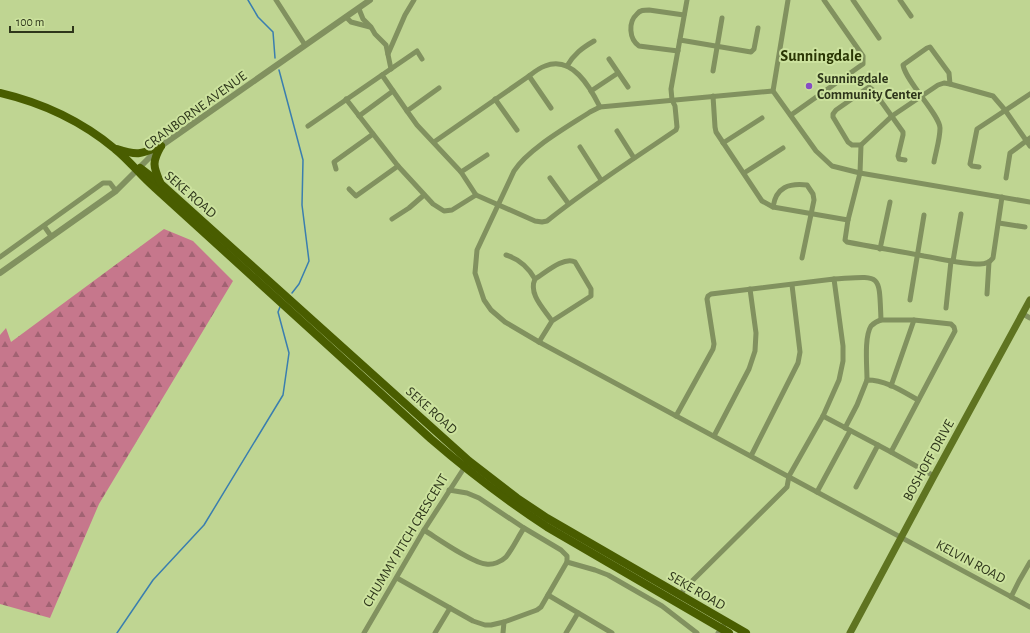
<svg xmlns="http://www.w3.org/2000/svg" width="1030" height="633" font-family="'Alegreya Sans',sans-serif">
	<style>
		.forest { fill: url(#forest-firs) }
		.lines { fill: none; stroke-linecap: round; stroke-linejoin: round }
		.stream { stroke: #3a7eaf; stroke-width: 1.5 }
		.minor { stroke: #81915f; stroke-width: 5 }
		.tertiary { stroke: #81915f; stroke-width: 6 }
		.secondary { stroke: #5f7421; stroke-width: 7 }
		.primary { stroke: #495d00; stroke-width: 8 }
		.poi-dot { fill: #864dc4; stroke: #cce29e; stroke-width: 1.5 }
		.labels { text-anchor: middle; stroke-width: 4; stroke-linejoin: round; paint-order: stroke }
		.poi-label { font-size: 14px; font-weight: bold; fill: #2e361b; stroke: #cce29e; text-anchor: start }
		.street-label { font-size: 14px; fill: #2e361b; stroke: #cce29e }
		.quarter-label { font-size: 16px; font-weight: bold; fill: #2a3603; stroke: #cce29e }
	</style>
	<defs>
		<pattern id="forest-firs" width="22" height="20" patternUnits="userSpaceOnUse"><rect width="22" height="20" fill="#c6778c"/><path d="M5 1l3.5 6h-7zM16 11l3.5 6h-7z" fill="#a16272"/></pattern>
	</defs>
	<rect width="100%" height="100%" fill="#bfd592"/>
	<path class="forest" d="M164 229 193 241 233 281 99 504 50 618 0 604V335L6 328 11 342Z"/>
	<g class="lines">
		<g class="stream">
			<path d="M248 0 258 17 273 32 275 58"/>
			<path d="M279 70 303 160 302 205 309 261 299 284 292 293"/>
			<path d="M117 633 153 580 204 525 283 395 289 353 278 312 280 307"/>
		</g>
		<g class="minor">
			<path d="M276 0 305 45"/>
			<path d="M788 0 773 91 816 151 832 166 860 173 1030 202"/>
			<path d="M853 0 879 38"/>
			<path d="M900 0 911 16"/>
			<path d="M359 9 363 19 371 27 375 34 386 45 391 69"/>
			<path d="M346 17 351 22 370 27"/>
			<path d="M680 40 751 52 754 49 758 28"/>
			<path d="M678 51 639 46C629 39 628 22 637 14 640 10 644 10 649 10L684 15"/>
			<path d="M388 54 405 15 414 0"/>
			<path d="M609 59 628 87"/>
			<path d="M567 66C574 54 582 48 594 41"/>
			<path d="M713 71 722 18"/>
			<path d="M529 76 551 108"/>
			<path d="M439 88 407 111 417 125 461 172 476 195 535 221 542 222 547 221C588 188 632 160 676 130L677 127 675 106 672 100 671 89 687 0"/>
			<path d="M591 91 618 73"/>
			<path d="M773 91 600 107 590 112C567 127 528 149 514 171L477 250 475 273 484 300 491 310 505 322 539 342 1030 607"/>
			<path d="M713 96 715 127 716 132 762 201 773 207 848 220"/>
			<path d="M346 99 398 166 433 204 444 211 452 210 476 195"/>
			<path d="M495 99 517 130"/>
			<path d="M407 111 382 75 417 51 422 59"/>
			<path d="M791 115 863 64V56L824 0"/>
			<path d="M359 116 393 91"/>
			<path d="M308 126 382 75"/>
			<path d="M617 131 634 158"/>
			<path d="M434 142 529 76C534 72 539 68 545 66 572 55 590 87 600 107"/>
			<path d="M723 143 762 118"/>
			<path d="M861 145H852L848 142 833 117V114L836 110 869 87 873 90 903 132V135L898 156 899 159 905 160"/>
			<path d="M580 147 601 180"/>
			<path d="M934 162C936 151 940 139 940 128 940 115 906 82 903 65L927 48 930 47 949 73 950 84"/>
			<path d="M979 167 972 166 970 164 977 129 1030 94"/>
			<path d="M336 169 334 162 373 134"/>
			<path d="M461 172 487 155"/>
			<path d="M744 173 783 148"/>
			<path d="M550 178 568 203"/>
			<path d="M1006 178 1010 153 1030 138"/>
			<path d="M349 189 356 196 398 166"/>
			<path d="M1002 197 993 258C990 262 985 264 980 264 961 264 942 259 924 256 898 251 873 247 847 242L845 240 848 220 860 173 861 145 892 116 938 85 944 83 950 84 993 96 1005 110 1030 146"/>
			<path d="M773 207C776 187 789 183 807 185L813 194 814 200 802 258"/>
			<path d="M392 219 409 208 424 195"/>
			<path d="M999 223 1025 227"/>
			<path d="M44 226 51 236"/>
			<path d="M880 249 890 202"/>
			<path d="M506 255C519 259 528 267 535 279"/>
			<path d="M0 257 103 183H110L116 191"/>
			<path d="M953 261 961 214"/>
			<path d="M987 294 989 262"/>
			<path d="M910 300 924 215"/>
			<path d="M946 308 951 261"/>
			<path d="M1023 314 1030 318"/>
			<path d="M539 342 552 321 591 296V289L575 262C564 256 545 273 535 279 528 294 544 309 552 321"/>
			<path d="M867 380C867 366 864 337 871 326 874 323 877 321 881 320"/>
			<path d="M891 386 914 320"/>
			<path d="M676 416 713 349 714 344 707 299 708 296 711 294 834 279 843 346V361L839 380 823 416 789 476 787 487 687 586 680 595"/>
			<path d="M823 416 891 452 955 331 954 327 951 324 914 320H881C879 272 882 276 834 279"/>
			<path d="M845 428 857 405 867 380C886 380 902 391 918 400"/>
			<path d="M714 436 749 369 755 351 756 333 750 289"/>
			<path d="M891 452 934 476"/>
			<path d="M751 456 798 363 800 352 792 285"/>
			<path d="M856 487 878 445"/>
			<path d="M449 490 467 493 479 498 524 528 561 550 567 556V562L595 570 608 575 662 606 697 633"/>
			<path d="M817 492 850 431"/>
			<path d="M424 530C437 538 472 563 486 564 493 565 501 562 506 557 513 548 518 537 524 528"/>
			<path d="M397 578 473 621 485 625H491L504 622 537 610 541 607 567 562"/>
			<path d="M548 595 612 633"/>
			<path d="M1011 597 1019 581 1030 562"/>
			<path d="M364 633 424 530 466 465"/>
			<path d="M435 633 450 608"/>
			<path d="M503 633 504 622"/>
			<path d="M566 633 578 613"/>
			<path d="M718 633 726 622"/>
		</g>
		<path class="tertiary" d="M0 273 116 191 161 146 370 0"/>
		<path class="secondary" d="M850 633 934 476 1030 300"/>
		<g class="primary">
			<path d="M0 93C43 103 80 120 115 149 129 160 140 175 154 187L431 439C468 471 506 500 547 527L729 633"/>
			<path d="M117 149C138 156 141 154 161 146"/>
			<path d="M140 168 161 184 469 461 517 498 547 518 746 633"/>
			<path d="M160 182C153 166 152 162 161 146"/>
		</g>
	</g>
	<circle class="poi-dot" cx="809" cy="86" r="4"/>
	<g class="labels">
		<g class="poi-label">
			<text x="817" y="83">Sunningdale<tspan x="817" dy="16">Community Center</tspan></text>
		</g>
		<g class="street-label">
			<text transform="translate(195 110) rotate(-36)" y="5">CRANBORNE AVENUE</text>
			<text transform="translate(191 194) rotate(41)" y="5">SEKE ROAD</text>
			<text transform="translate(432 410) rotate(42)" y="5">SEKE ROAD</text>
			<text transform="translate(928 460) rotate(-61)" y="5">BOSHOFF DRIVE</text>
			<text transform="translate(405 540) rotate(-59)" y="5">CHUMMY PITCH CRESCENT</text>
			<text transform="translate(971 561) rotate(28)" y="5">KELVIN ROAD</text>
			<text transform="translate(697 590) rotate(30)" y="5">SEKE ROAD</text>
		</g>
		<g class="quarter-label">
			<text x="821" y="61">Sunningdale</text>
		</g>
	</g>
	<path d="M10 26v6h63v-6" fill="none" stroke="#2e361b" stroke-width="2"/>
	<text x="16" y="26" font-size="12" fill="#2e361b" stroke="#cce29e" stroke-width="3" paint-order="stroke">100 m</text>
</svg>
